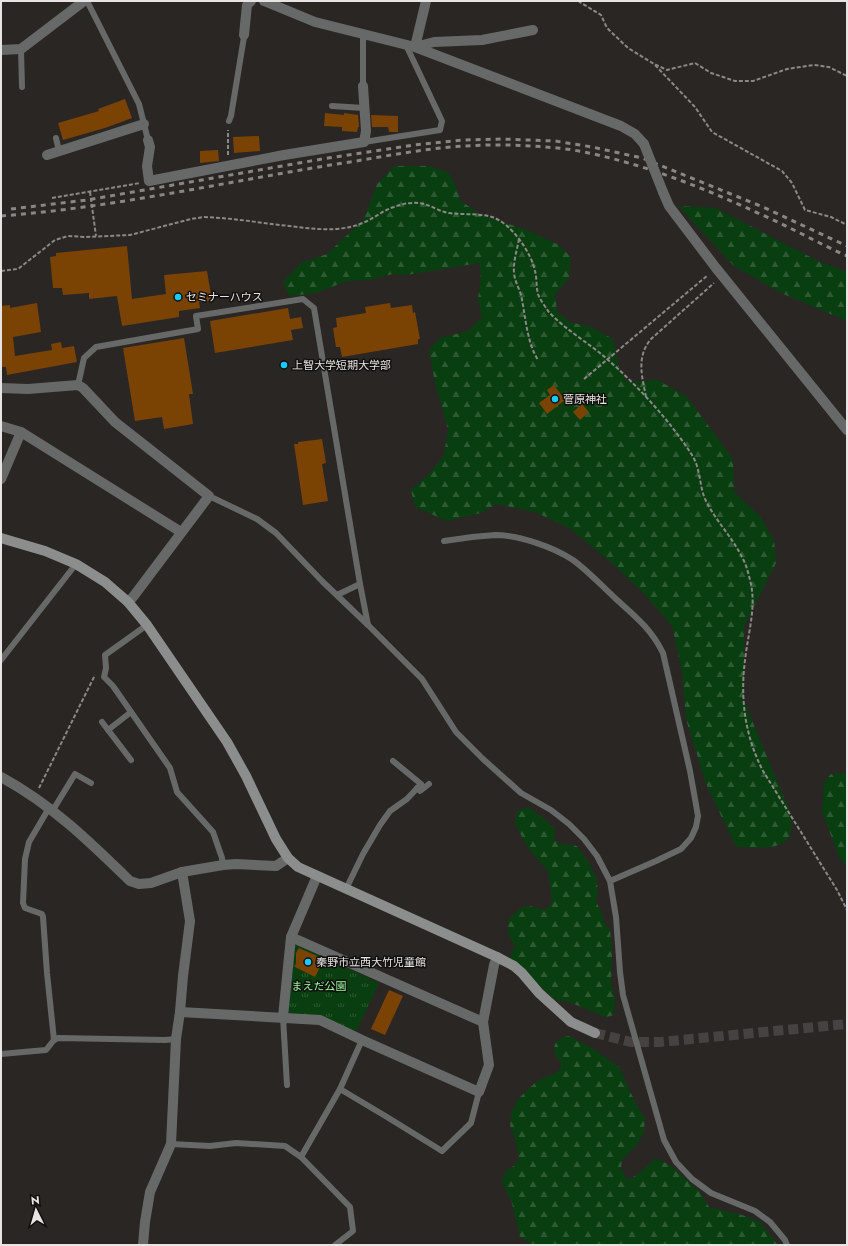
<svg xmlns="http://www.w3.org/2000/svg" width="848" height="1246" font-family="Jost,'Noto Sans JP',sans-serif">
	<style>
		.forest { fill: url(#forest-firs) }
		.park { fill: url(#park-tufts) }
		.building { fill: #7a4303 }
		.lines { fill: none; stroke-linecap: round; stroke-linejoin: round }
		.secondary-tunnel { stroke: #464241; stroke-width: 10; stroke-dasharray: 10 5; stroke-linecap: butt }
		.path { stroke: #8b8886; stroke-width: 2; stroke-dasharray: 4 2; stroke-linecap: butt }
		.lane { stroke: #676968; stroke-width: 6 }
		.street { stroke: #676968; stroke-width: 10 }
		.secondary { stroke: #8b8e8d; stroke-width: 10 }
		.rail { stroke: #898684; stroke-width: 3; stroke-dasharray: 5 5; stroke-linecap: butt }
		.path-bridge { stroke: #8b8886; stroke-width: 2; stroke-dasharray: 4 2; stroke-linecap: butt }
		.street-bridge { stroke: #676968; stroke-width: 10 }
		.poi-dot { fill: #19cafc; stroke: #11100f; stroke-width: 1.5 }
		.labels { text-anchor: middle; stroke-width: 3; stroke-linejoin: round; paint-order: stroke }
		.poi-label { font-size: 11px; fill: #e7e4e3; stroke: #11100f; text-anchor: start }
		.park-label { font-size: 11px; fill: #9afb9d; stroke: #11100f }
	</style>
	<defs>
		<pattern id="forest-firs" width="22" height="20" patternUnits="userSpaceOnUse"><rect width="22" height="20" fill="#093e10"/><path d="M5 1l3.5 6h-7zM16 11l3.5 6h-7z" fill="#2d5a33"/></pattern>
		<pattern id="park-tufts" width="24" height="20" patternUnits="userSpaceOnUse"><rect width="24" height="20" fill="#093e10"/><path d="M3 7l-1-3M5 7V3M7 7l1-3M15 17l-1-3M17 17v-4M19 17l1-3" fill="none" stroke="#2d5a33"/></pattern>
	</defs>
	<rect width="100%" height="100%" fill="#2a2624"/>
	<g class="forest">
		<path d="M394 166H428L448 172 456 186 460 200 479 214 529 231 559 245 571 257 569 278 555 294 557 311 569 322 591 327 613 339 619 367 627 382 658 380 687 397 733 459 734 492 760 516 774 540 776 563 744 626V701L790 812C791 819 793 829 789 837 780 852 750 847 736 847L706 784 686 719 682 672 672 626 644 594 612 563 569 528 535 512 496 504 481 513 447 521 415 507 411 490 429 474 444 455 448 429 435 383 429 350 440 338 468 331 482 317 478 300 481 273 479 263 407 275 393 274 369 280 347 281 316 293 289 296 283 282 301 263 327 254 364 219 377 184Z"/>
		<path d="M678 206 716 208 816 260 847 272V321L781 293 734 266Z"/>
		<path d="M847 773V865L840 859 822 812 824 782 831 774Z"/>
		<path d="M528 807 543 818 555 829 554 839 558 843 577 846 589 863 596 877 598 891 596 901 602 914 605 924 610 929 612 951 611 983 615 997 614 1015 606 1017 569 1002 555 1000 547 992 513 965 510 955 515 947 509 935 508 921C522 904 524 904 545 910L552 902 548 871 528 848 515 824 517 811Z"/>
		<path d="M569 1036 592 1048 619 1067 635 1102 645 1119 644 1132 637 1145 622 1160 621 1168 627 1180C638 1176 646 1166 656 1158L673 1167 701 1193 709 1207 742 1215 759 1221 778 1245H534L520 1237 512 1203 502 1182 506 1171 515 1165 519 1159 515 1138 510 1126 512 1111 518 1099 537 1081 556 1073 561 1068V1063C550 1052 552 1038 569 1036Z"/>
	</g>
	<path class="park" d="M298 945 379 983 356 1032 292 1014 288 1010 292 948Z"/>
	<g class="building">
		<path d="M125 99 132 118 105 128 63 140 58 123 99 111 98 109Z"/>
		<path d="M325 113 344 115V113L358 115 359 127H358L357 132 342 131V127L324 126Z"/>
		<path d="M371 115 398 116V132H389L388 127H372Z"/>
		<path d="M259 136 260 151 234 153 233 137Z"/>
		<path d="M218 150 219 161 200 163V151Z"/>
		<path d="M127 246 132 299 166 294 164 275 207 271 212 301 199 302 200 308 179 311V317L122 326 117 296 89 299V293L63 295 62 288H53L50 257 56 256V253Z"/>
		<path d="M37 303 41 332 13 337 15 356 52 350 51 344 61 342 62 348 74 346 77 362 7 375 6 367H1V306L10 305V308Z"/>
		<path d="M390 303 391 308 412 305 413 313 415 312 420 339H418V344L342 357 340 347H336L333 328 337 327 336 318 366 313 365 307Z"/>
		<path d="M288 308 290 319 301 317 303 328 291 330 293 340 215 353 210 321Z"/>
		<path d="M184 338 193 394H189L193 424 164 429 162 417 135 421 123 348Z"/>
		<path d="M554 385 565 400 547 414 539 403 550 395 547 390Z"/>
		<path d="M582 404 589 412 580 420 573 412Z"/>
		<path d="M322 439 326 463 322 464 328 501 303 505 294 444H298V442Z"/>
		<path d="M299 948 324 959 315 977 295 967 296 963V953Z"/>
		<path d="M389 990 403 996 385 1035 371 1029Z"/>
	</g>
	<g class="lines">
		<path class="secondary-tunnel" d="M595 1033 631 1042H660L847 1024"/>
		<g class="path">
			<path d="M578 1 601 15 607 28 628 48 654 64 667 70 695 63 711 73 735 81H753L787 69 814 65 829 67 847 76"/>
			<path d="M655 65 695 107 712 132 782 171 792 183 805 210 831 217 847 225"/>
			<path d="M228 155V130"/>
			<path d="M52 198 140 183"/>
			<path d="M519 239C517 250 513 262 514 273 515 283 521 291 522 300 526 320 527 342 538 360"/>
			<path d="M1 271 18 269 55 240 68 236 85 237 130 235 191 219 204 217C233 218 261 223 289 226 305 228 321 230 337 229 347 228 356 226 365 222 375 218 383 210 394 207 404 203 417 201 427 205 434 207 441 212 449 213 463 215 478 213 492 217 511 223 531 252 535 271 537 278 536 287 538 294 540 300 545 306 548 311 564 329 589 343 607 359 637 385 671 422 692 455 701 469 699 487 706 501 716 521 732 537 742 557 746 564 748 572 750 580 757 606 748 633 745 660 740 699 745 736 763 771L837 890 847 910"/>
			<path d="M584 379 708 275"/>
			<path d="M646 397C642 376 636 357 651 339L714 283"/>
			<path d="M39 788 95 675"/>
		</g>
		<g class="lane">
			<path d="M87 1 139 104 148 140"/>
			<path d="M363 35V86"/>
			<path d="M21 49 22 87"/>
			<path d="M332 106 364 108"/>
			<path d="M229 121 231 116 244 37V35"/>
			<path d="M56 138 59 151"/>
			<path d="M364 142 440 130 442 121 406 45"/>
			<path d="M78 385 84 358 96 347 198 329 196 316 303 299 314 308 360 584 368 625"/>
			<path d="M209 496 257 519 276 533 322 581 368 625 422 679 456 732 483 759 521 793 551 810 569 824 584 839 597 856 610 881 616 917 620 972 623 995 664 1140 676 1162 692 1179 711 1193 755 1211 770 1222 785 1240 787 1245"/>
			<path d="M444 541C461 538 478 536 495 535 519 535 553 547 573 560 588 571 602 586 616 599 636 617 651 629 663 653L690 771 698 816 696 827 691 838 681 849 656 861 610 881"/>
			<path d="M337 595 360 584"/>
			<path d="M147 625 105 655 106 668 104 677 113 686 170 768 177 792 213 832 222 858 223 865"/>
			<path d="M1 660 76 564"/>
			<path d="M102 722 131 760"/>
			<path d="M108 730 131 712"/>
			<path d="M417 788 420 791 429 784"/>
			<path d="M49 808 29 842 25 859 23 903 25 908 42 914 43 917 47 973 54 1040"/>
			<path d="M53 810 75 774 91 783"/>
			<path d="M346 889 363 854 380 825 390 811 407 799 421 784 393 761"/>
			<path d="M283 1017 287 1085"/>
			<path d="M1 1054 46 1050 54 1040 58 1038 165 1040 176 1039"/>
			<path d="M340 1089 387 1117 442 1151 471 1123 479 1092"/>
			<path d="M171 1144 210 1146 236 1143 285 1146 301 1157 350 1207 353 1231 335 1245"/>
			<path d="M301 1157 340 1089 362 1040"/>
		</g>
		<g class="street">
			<path d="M264 1 315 22 415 47 621 126 635 134 644 144"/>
			<path d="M426 1 415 47 434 42 482 40 533 30"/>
			<path d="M244 35 247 5 251 1"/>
			<path d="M1 50 21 49 84 1"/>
			<path d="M148 140 150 147 147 166 149 181 284 155 364 142 366 131 363 86"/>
			<path d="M47 155 144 124"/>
			<path d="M663 192 669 206 716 268 847 430"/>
			<path d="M1 388 28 389 78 385 83 388 115 422 209 496 133 597 128 602"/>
			<path d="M1 426 21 432 181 532"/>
			<path d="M1 479 21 432"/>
			<path d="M1 777C51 804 89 841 130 881L139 884 151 883 182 872 223 865 236 864 276 866 288 858"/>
			<path d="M291 937 483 1022"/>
			<path d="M180 1012 320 1020 362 1040 479 1092 489 1065 483 1022 494 965 497 957"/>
			<path d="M283 1017 291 937 317 876"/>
			<path d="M143 1245 145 1222 150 1192 171 1144 176 1039 180 1012 183 976 190 921 182 872"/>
		</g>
		<path class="secondary" d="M1 538 45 551 76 564 105 582 128 602 147 625 227 742 246 776 276 839 288 858 298 867 497 957 514 966 522 973 539 993 571 1022 595 1033"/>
		<g class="rail">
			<path d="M11 209 87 200 328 158 414 145 463 140 501 139 555 141 592 147 642 158 763 207 847 246"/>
			<path d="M1 216C120 207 238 179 356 161 392 155 428 148 465 146 495 144 526 145 557 148 580 150 603 156 625 162 671 175 717 194 760 214 790 227 818 243 847 256"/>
		</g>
		<path class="path-bridge" d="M90 192 96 236"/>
		<path class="street-bridge" d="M644 144 663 192"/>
	</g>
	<g class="poi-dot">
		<circle cx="178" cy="297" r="4"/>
		<circle cx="284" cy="365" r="4"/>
		<circle cx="555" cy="399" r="4"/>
		<circle cx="308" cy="962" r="4"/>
	</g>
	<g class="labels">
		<g class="poi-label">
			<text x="186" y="301">セミナーハウス</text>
			<text x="292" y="369">上智大学短期大学部</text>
			<text x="563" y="403">菅原神社</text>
			<text x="316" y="966">秦野市立西大竹児童館</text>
		</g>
		<g class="park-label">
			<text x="319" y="990">まえだ公園</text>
		</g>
	</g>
	<rect width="848" height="1246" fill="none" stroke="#e7e4e3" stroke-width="4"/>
	<g transform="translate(36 1210) rotate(355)" stroke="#11100f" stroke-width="3" paint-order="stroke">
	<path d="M0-3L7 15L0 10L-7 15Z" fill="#e7e4e3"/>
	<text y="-6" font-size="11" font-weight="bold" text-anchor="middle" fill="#e7e4e3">N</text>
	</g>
</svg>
